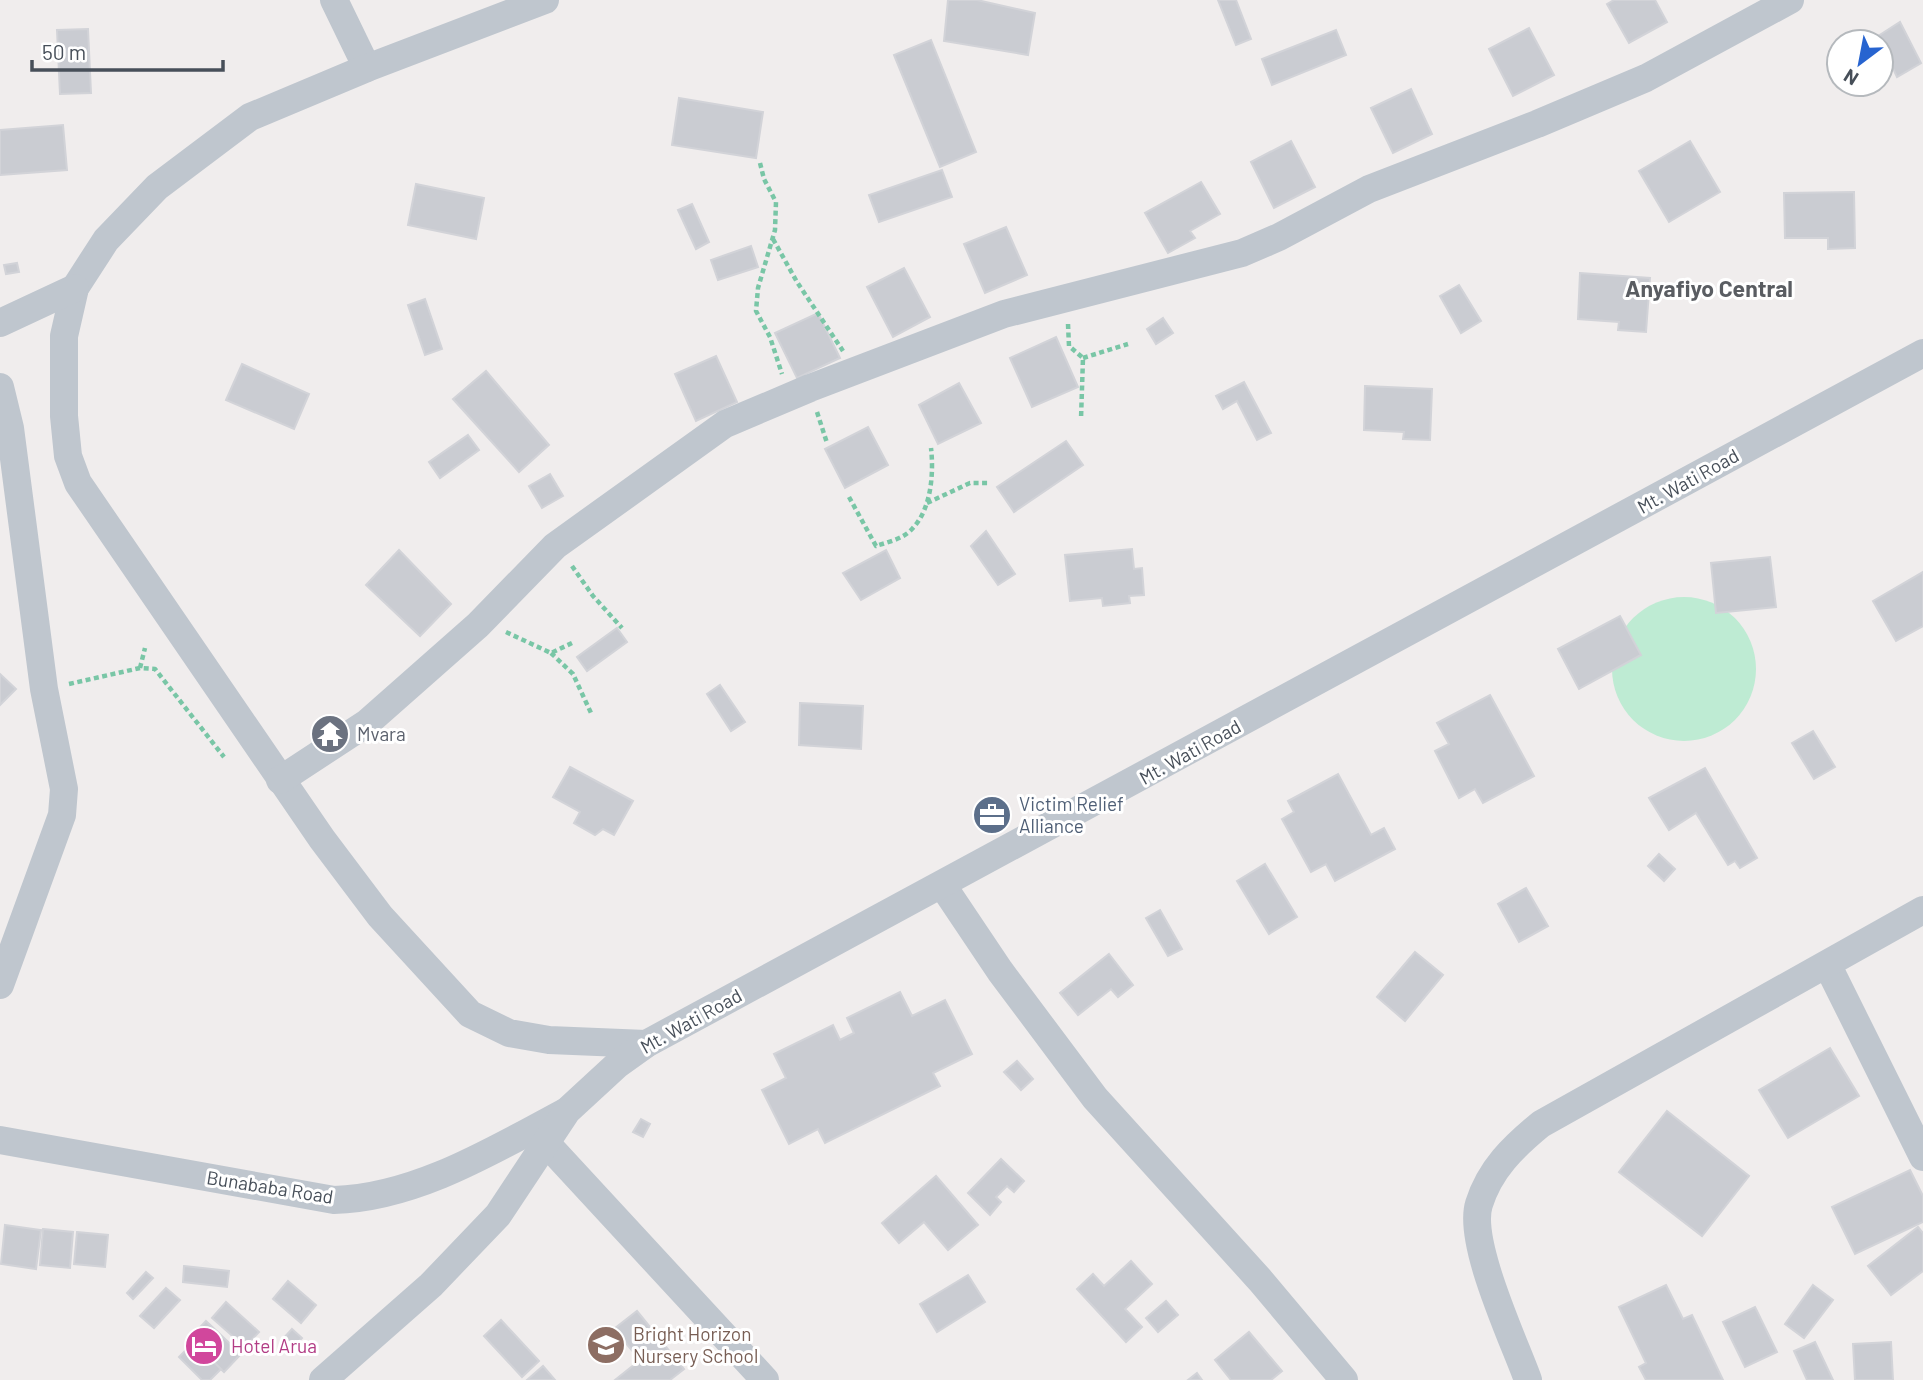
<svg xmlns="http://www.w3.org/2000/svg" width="1923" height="1380" font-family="Barlow,sans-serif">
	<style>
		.green { fill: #beebd3 }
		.building { fill: #caccd2; stroke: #d2d3d8; stroke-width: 2 }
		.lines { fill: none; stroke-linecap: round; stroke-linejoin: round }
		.path { stroke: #79c6a6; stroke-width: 4.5; stroke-dasharray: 5 3.5; stroke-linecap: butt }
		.minor { stroke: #bfc6ce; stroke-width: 28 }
		.labels { text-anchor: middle; stroke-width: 6; stroke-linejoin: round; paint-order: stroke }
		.street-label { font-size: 19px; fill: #474f59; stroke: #fff }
		.worship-label { font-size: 19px; fill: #5b616d; stroke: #fff; text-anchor: start }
		.service-label { font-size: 19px; fill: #4e5e75; stroke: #fff; text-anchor: start }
		.education-label { font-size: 19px; fill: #785e54; stroke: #fff; text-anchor: start }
		.hotel-label { font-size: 19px; fill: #b23c85; stroke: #fff; text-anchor: start }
		.quarter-label { font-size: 23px; font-weight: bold; fill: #5a5d62; stroke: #fff }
	</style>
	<rect width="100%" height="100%" fill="#f0eded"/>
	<circle class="green" cx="1684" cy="669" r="72"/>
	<g class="building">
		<path d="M948 0H977L1035 13 1028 55 944 41Z"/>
		<path d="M1218 0H1236L1251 39 1236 45Z"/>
		<path d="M1614 0H1655L1667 22 1629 43 1607 4Z"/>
		<path d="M1900 22 1921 63 1897 77 1878 36Z"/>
		<path d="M1529 28 1554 75 1513 96 1489 49Z"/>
		<path d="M88 29 91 93 60 94 57 30Z"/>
		<path d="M1336 30 1346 55 1272 85 1262 59Z"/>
		<path d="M931 40 976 152 940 167 894 55Z"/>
		<path d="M1411 89 1432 134 1393 153 1371 108Z"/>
		<path d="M679 98 763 112 756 158 672 145Z"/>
		<path d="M63 125 67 170 0 175V130Z"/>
		<path d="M1291 141 1315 187 1274 208 1251 162Z"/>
		<path d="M1690 141 1720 192 1669 222 1639 171Z"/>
		<path d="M942 170 952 197 879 222 869 195Z"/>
		<path d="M1201 182 1220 214 1190 231 1195 238 1168 253 1145 213Z"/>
		<path d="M416 184 484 198 476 239 408 225Z"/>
		<path d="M1854 192 1855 248 1828 249V238H1785L1784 193Z"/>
		<path d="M692 204 709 242 696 249 678 210Z"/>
		<path d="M1006 227 1027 275 985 293 964 244Z"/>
		<path d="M751 246 758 267 718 280 711 260Z"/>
		<path d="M17 263 19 272 6 274 4 265Z"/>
		<path d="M904 268 930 317 893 337 867 287Z"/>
		<path d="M1580 273 1650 278 1646 332 1618 330 1619 322 1578 319Z"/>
		<path d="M1459 285 1481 321 1461 333 1440 296Z"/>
		<path d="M425 299 442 349 425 355 408 305Z"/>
		<path d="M818 313 840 358 797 378 775 333Z"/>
		<path d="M1163 318 1173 333 1156 344 1147 329Z"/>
		<path d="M1056 337 1078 387 1032 407 1010 358Z"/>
		<path d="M716 356 737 402 696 421 675 374Z"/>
		<path d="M242 364 309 394 294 429 226 400Z"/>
		<path d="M486 371 549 445 519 472 453 399Z"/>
		<path d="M1244 382 1271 433 1257 440 1237 401 1223 409 1216 396Z"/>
		<path d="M959 383 981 423 938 444 919 405Z"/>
		<path d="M1365 386 1432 389 1430 440 1403 439 1404 432 1364 430Z"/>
		<path d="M868 427 888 465 845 488 825 449Z"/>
		<path d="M468 435 479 450 440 478 429 462Z"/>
		<path d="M1066 441 1083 465 1014 512 997 487Z"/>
		<path d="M550 474 563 496 542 508 529 486Z"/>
		<path d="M986 531 1015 574 998 585 971 546Z"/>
		<path d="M1132 549 1134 569 1142 568 1144 595 1129 596 1130 603 1103 606 1102 598 1070 601 1065 555Z"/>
		<path d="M399 550 451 604 420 636 366 585Z"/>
		<path d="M886 550 900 578 861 600 843 573Z"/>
		<path d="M1770 557 1776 607 1716 613 1711 563Z"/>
		<path d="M1923 572V626L1896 641 1873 601Z"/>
		<path d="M1620 616 1641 655 1579 689 1558 649Z"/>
		<path d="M617 628 627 642 587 671 577 657Z"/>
		<path d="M0 674 16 689 0 705Z"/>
		<path d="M720 685 745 722 731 731 707 694Z"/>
		<path d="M1490 695 1534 776 1483 803 1475 789 1459 798 1435 751 1449 744 1437 723Z"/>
		<path d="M800 703 863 706 861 749 799 745Z"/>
		<path d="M1813 731 1835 767 1814 779 1792 743Z"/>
		<path d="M570 767 633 801 614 835 603 829 595 835 574 823 580 812 553 797Z"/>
		<path d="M1705 768 1757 858 1740 868 1735 861 1728 865 1696 813 1669 830 1649 798Z"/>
		<path d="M1338 774 1371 835 1384 828 1395 849 1335 881 1326 864 1311 872 1282 819 1294 812 1288 801Z"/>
		<path d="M1659 854 1675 869 1664 881 1648 866Z"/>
		<path d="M1265 864 1297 917 1269 934 1237 881Z"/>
		<path d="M1526 888 1548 926 1519 942 1498 904Z"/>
		<path d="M1160 910 1182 949 1168 956 1146 918Z"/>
		<path d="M1415 952 1443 975 1405 1021 1377 997Z"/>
		<path d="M1109 954 1133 985 1118 997 1111 989 1078 1015 1060 993Z"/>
		<path d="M900 992 912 1016 945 1000 972 1054 933 1073 940 1086 825 1143 818 1129 789 1144 762 1090 786 1078 774 1054 833 1025 840 1040 854 1033 847 1018Z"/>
		<path d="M1830 1048 1859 1096 1788 1138 1759 1090Z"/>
		<path d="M1017 1061 1033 1079 1021 1090 1004 1072Z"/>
		<path d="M1667 1111 1749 1176 1702 1236 1619 1172Z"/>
		<path d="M641 1119 650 1124 643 1137 633 1132Z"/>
		<path d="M1001 1159 1024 1181 1014 1192 1007 1186 996 1197 1001 1202 990 1215 968 1193Z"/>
		<path d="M1910 1170 1923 1196V1222L1855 1254 1832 1207Z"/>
		<path d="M936 1176 978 1225 948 1250 924 1222 899 1243 882 1223Z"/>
		<path d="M5 1225 41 1230 36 1269 1 1264Z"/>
		<path d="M1918 1227 1923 1233V1271L1891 1295 1868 1266Z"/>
		<path d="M43 1229 73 1232 70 1268 40 1265Z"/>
		<path d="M77 1232 108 1235 105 1267 74 1264Z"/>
		<path d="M1131 1261 1152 1284 1125 1309 1142 1327 1126 1342 1077 1289 1093 1274 1104 1286Z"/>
		<path d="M184 1266 229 1271 227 1287 183 1282Z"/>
		<path d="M146 1272 153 1278 133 1299 127 1293Z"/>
		<path d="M968 1275 985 1302 937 1332 920 1304Z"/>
		<path d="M288 1281 316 1305 301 1323 273 1299Z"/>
		<path d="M1666 1285 1683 1319 1692 1315 1723 1380H1646L1639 1367 1646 1363 1619 1307Z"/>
		<path d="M1813 1285 1833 1300 1804 1338 1785 1324Z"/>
		<path d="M166 1288 180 1300 154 1328 140 1316Z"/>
		<path d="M1166 1301 1178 1315 1158 1332 1146 1318Z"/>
		<path d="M226 1302 259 1332 245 1347 212 1318Z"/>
		<path d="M1755 1307 1777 1352 1745 1367 1723 1322Z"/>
		<path d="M637 1311 684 1369 670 1380H615L640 1360 614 1329Z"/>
		<path d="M501 1320 539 1361 522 1377 484 1336Z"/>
		<path d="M206 1321 241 1354 224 1372 189 1339Z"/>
		<path d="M292 1329 302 1338 292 1349 282 1340Z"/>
		<path d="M1249 1332 1282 1371 1271 1380H1231L1215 1360Z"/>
		<path d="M1815 1342 1833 1380H1807L1794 1351Z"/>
		<path d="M1891 1342 1893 1380H1855L1853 1344Z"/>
		<path d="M193 1343 221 1369 210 1380H202L179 1357Z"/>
		<path d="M543 1366 555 1380H527Z"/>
		<path d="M1197 1373 1202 1380H1188Z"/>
	</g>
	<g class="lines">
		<g class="path">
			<path d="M760 163 764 179 776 202 775 230 758 288 756 311 770 337 782 374"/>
			<path d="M773 239 797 282 843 351"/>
			<path d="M1068 324 1069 346 1083 358 1081 419"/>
			<path d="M1083 358 1128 344"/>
			<path d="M817 412 827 443"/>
			<path d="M849 497 876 546C888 542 903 539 912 529 931 510 934 474 931 448"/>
			<path d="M927 503 970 483H990"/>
			<path d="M572 566 593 596 622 628"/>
			<path d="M506 632 551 653 572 643"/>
			<path d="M551 653 573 674 591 713"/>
			<path d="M140 668 145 648"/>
			<path d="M69 684 140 668 155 669 224 757"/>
		</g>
		<g class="minor">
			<path d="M334 0 367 68"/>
			<path d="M545 0 367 68 250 117 157 187 106 240 75 288 64 336V416L68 456 78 483 322 839 380 916 470 1014 509 1033 549 1040 646 1044"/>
			<path d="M0 323 75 288"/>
			<path d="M0 387 10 428 44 689 64 789 62 815 0 985"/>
			<path d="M280 780 367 723 478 625 555 546 725 424 810 388 1004 314 1242 253 1279 237 1369 189 1537 124 1646 78 1790 0"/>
			<path d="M943 886 1000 971 1095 1098 1260 1280 1344 1380"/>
			<path d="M1828 966 1923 1157"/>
			<path d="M0 1140 334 1200C415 1198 494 1150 565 1112"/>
			<path d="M546 1143 765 1380"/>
			<path d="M323 1380 431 1285 498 1215 567 1111 618 1064 646 1044 1923 353"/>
			<path d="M1528 1380C1514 1341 1467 1242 1479 1204 1490 1169 1513 1147 1541 1124L1923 910"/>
		</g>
	</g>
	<defs>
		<symbol id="temple-disc" viewBox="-11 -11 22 22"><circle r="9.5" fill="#6b7280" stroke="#fff"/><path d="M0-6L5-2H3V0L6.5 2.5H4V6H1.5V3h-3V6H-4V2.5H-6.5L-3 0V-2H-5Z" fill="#fff"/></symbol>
		<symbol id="office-disc" viewBox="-11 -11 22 22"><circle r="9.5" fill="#5c6f8a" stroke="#fff"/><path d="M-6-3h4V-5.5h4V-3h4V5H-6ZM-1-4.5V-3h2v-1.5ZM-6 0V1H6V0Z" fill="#fff"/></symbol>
		<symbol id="school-disc" viewBox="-11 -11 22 22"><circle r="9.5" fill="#8d6e63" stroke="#fff"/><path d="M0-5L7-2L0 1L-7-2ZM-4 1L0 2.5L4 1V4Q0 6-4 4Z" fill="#fff"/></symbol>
		<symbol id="hotel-disc" viewBox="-11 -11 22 22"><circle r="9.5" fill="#d1479c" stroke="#fff"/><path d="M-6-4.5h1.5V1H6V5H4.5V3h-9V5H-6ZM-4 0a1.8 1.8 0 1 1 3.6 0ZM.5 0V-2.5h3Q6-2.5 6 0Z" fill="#fff"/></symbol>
	</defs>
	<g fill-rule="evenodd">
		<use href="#temple-disc" x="308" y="712" width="44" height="44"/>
		<use href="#office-disc" x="970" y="793" width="44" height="44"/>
		<use href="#school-disc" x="584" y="1323" width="44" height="44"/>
		<use href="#hotel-disc" x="182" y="1324" width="44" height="44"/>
	</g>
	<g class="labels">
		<g class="street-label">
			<text transform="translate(1688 481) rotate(-29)" y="7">Mt. Wati Road</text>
			<text transform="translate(1190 752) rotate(-29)" y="7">Mt. Wati Road</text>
			<text transform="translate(691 1021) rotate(-29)" y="7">Mt. Wati Road</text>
			<text transform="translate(270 1187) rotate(9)" y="7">Bunababa Road</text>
		</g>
		<g class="worship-label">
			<text x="357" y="741">Mvara</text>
		</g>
		<g class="service-label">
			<text x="1019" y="811">Victim Relief<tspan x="1019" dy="22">Alliance</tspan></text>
		</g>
		<g class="education-label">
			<text x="633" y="1341">Bright Horizon<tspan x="633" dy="22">Nursery School</tspan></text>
		</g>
		<g class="hotel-label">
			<text x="231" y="1353">Hotel Arua</text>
		</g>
		<g class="quarter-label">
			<text x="1709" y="297">Anyafiyo Central</text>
		</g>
	</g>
	<g transform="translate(1860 63) rotate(212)"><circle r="33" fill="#ffffff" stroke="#b5b9bd" stroke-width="2"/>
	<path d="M0-5L12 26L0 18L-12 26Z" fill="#2764d0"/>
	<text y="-10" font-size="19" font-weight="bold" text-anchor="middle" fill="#474f59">N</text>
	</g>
	<path d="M32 60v10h191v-10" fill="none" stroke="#474f59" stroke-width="3.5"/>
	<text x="42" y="60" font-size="21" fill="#474f59" stroke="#ffffff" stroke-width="5" paint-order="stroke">50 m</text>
</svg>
